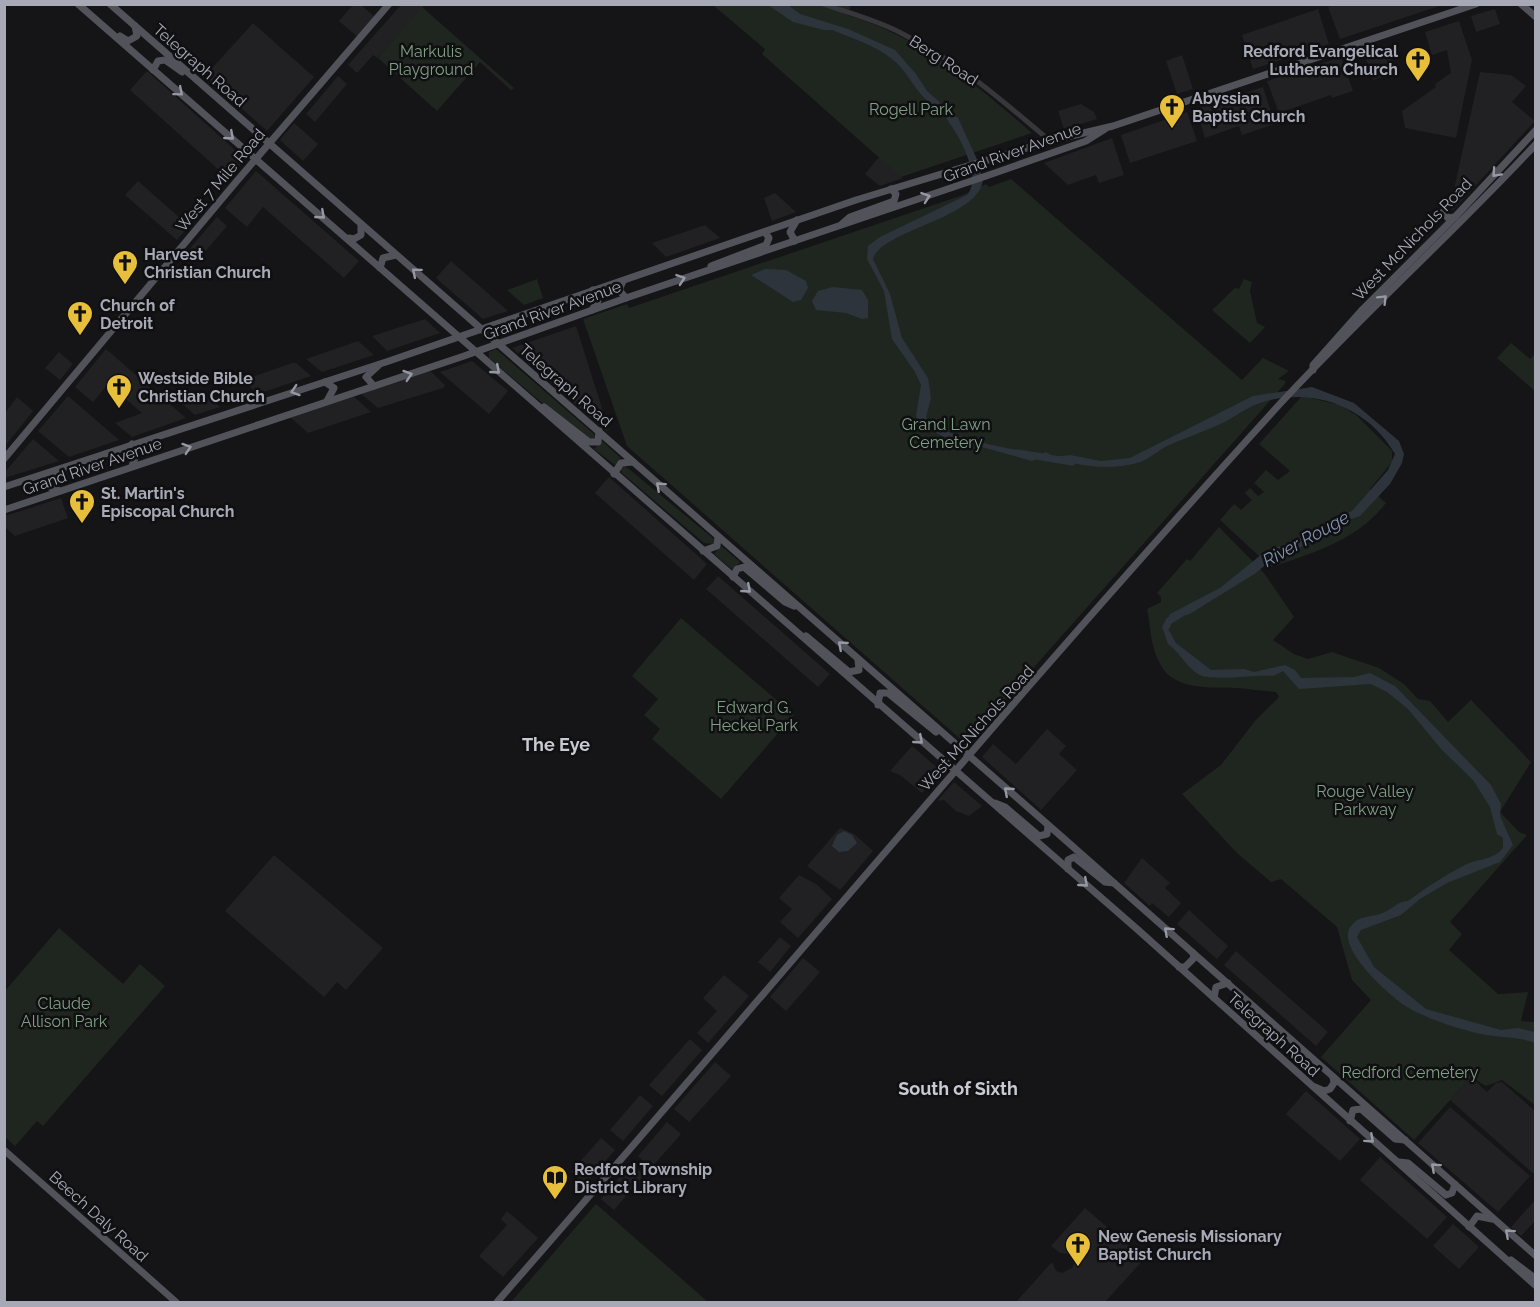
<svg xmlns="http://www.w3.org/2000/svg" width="1540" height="1307" font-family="Raleway,sans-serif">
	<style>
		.built { fill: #212023 }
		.green { fill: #1f2620 }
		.water { fill: #2d343b }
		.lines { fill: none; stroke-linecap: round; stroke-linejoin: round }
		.river { stroke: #2d343b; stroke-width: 7 }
		.minor { stroke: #36363b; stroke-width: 5 }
		.major { stroke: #52535a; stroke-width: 7 }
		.oneway { stroke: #9699a4 }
		.labels { text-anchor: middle; stroke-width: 5; stroke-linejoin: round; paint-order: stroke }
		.park-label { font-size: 16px; fill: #7fa084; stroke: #100f11 }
		.poi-label { font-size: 16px; font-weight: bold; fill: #a7aab6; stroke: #100f11; text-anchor: start }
		.street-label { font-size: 16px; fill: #a7aab6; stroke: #100f11 }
		.water-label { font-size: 18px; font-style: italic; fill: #8094af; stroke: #100f11 }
		.neighbourhood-label { font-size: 18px; font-weight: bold; fill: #c8c9d2; stroke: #100f11 }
	</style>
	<rect width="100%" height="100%" fill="#151416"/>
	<g class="built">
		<path d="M353 5H361L376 18 359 38 339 21Z"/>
		<path d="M401 5H425L378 58 373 55 357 73 348 65Z"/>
		<path d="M1334 5V4L1442 5 1340 39 1328 7Z"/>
		<path d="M1318 9 1329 44 1253 69 1242 35Z"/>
		<path d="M1495 9 1500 24 1476 32 1471 16Z"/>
		<path d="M1459 21 1472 60 1456 138 1405 128 1402 111 1436 87 1435 84 1451 73 1447 50 1432 55 1425 32Z"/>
		<path d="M253 23 314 77 267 131 205 76Z"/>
		<path d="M1388 45 1395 67 1388 69 1390 75 1373 80 1364 52Z"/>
		<path d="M1182 55 1193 89 1177 94 1166 61Z"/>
		<path d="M1341 57 1353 91 1332 98 1331 95 1279 113 1267 81Z"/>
		<path d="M147 71 245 159 228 178 130 90Z"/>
		<path d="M1480 72 1511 75 1526 86 1512 102 1535 121 1453 210 1450 207Z"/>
		<path d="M338 76 347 84 315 122 306 114Z"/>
		<path d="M1263 87 1275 124 1242 135 1239 126 1205 138 1196 109Z"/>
		<path d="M1081 104 1094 112 1097 119 1064 129 1058 111Z"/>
		<path d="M1187 112 1197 141 1130 163 1121 135Z"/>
		<path d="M294 123 318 144 303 161 280 140Z"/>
		<path d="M1112 138 1124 175 1099 183 1096 175 1068 185 1044 163Z"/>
		<path d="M879 157 903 178 880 186 865 174Z"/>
		<path d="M256 171 359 261 344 278 263 207 247 227 225 208Z"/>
		<path d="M138 181 189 226 177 240 125 195Z"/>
		<path d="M775 193 796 212 772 221 764 198Z"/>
		<path d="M217 217 227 226 196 262 186 253Z"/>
		<path d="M705 225 720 238 666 257 652 243Z"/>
		<path d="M451 261 508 311 483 319 436 278Z"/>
		<path d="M425 319 440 333 387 351 372 336Z"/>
		<path d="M576 326 609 430 606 431 512 348Z"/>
		<path d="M358 341 374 355 322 372 306 359Z"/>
		<path d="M106 349 186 418 132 437 115 423 142 413 108 384 93 402 75 387Z"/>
		<path d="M59 352 73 364 60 380 45 368Z"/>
		<path d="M472 361 508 391 489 414 440 372Z"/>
		<path d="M292 363H296L311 376 258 394 243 380Z"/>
		<path d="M428 369 445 385 443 388 378 408 359 392Z"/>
		<path d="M203 392 220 407 195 415 179 401Z"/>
		<path d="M352 395 371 412 308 433 288 415Z"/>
		<path d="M68 396 119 440 69 457 38 431Z"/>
		<path d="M17 397 33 411 5 446V413Z"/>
		<path d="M33 439 59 461 5 478V472Z"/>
		<path d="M609 477 707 564 694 580 595 493Z"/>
		<path d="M61 498 68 518 15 536 5 527V516Z"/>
		<path d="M718 576 830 674 818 687 706 589Z"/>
		<path d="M1047 729 1066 746 1059 754 1077 770 1041 810 982 757 993 744 1016 764Z"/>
		<path d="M912 746 941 771 922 793 900 775 890 771Z"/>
		<path d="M954 782 982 806 969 816 956 811 944 800 937 801Z"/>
		<path d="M840 828 854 834 873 851 840 890 807 866Z"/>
		<path d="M274 855 383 948 346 990 337 982 324 997 225 911Z"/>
		<path d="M1142 858 1170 883 1165 888 1181 903 1169 917 1152 903 1150 906 1124 883Z"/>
		<path d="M799 875 816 884 832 899 798 938 780 922 792 909 779 898Z"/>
		<path d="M1189 910 1228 946 1217 959 1177 924Z"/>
		<path d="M780 937 791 946 770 972 758 962Z"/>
		<path d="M1236 951 1328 1032 1316 1046 1224 965Z"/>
		<path d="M803 958 820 972 786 1011 770 997Z"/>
		<path d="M724 975 749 996 708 1043 697 1033 717 1011 703 998Z"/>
		<path d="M690 1039 702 1050 662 1096 649 1085Z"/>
		<path d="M715 1062 731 1076 689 1122 674 1109Z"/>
		<path d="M1471 1077 1487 1092 1496 1083 1502 1082 1535 1111 1534 1174 1450 1100Z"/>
		<path d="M1306 1091 1360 1139 1340 1161 1286 1114Z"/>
		<path d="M640 1095 653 1106 623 1141 610 1130Z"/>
		<path d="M1450 1107 1530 1176 1498 1212 1418 1143Z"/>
		<path d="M667 1122 681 1134 651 1168 638 1156Z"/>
		<path d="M601 1138 615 1150 585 1184 571 1172Z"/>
		<path d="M1380 1157 1447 1217 1427 1239 1360 1180Z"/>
		<path d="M631 1164 644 1175 614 1210 601 1199Z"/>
		<path d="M1535 1200V1221L1521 1236 1511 1227Z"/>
		<path d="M1085 1208 1144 1259 1105 1302H1016L1052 1262 1056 1271 1062 1273 1072 1268 1074 1263 1069 1254 1060 1253 1051 1246Z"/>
		<path d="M507 1211 538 1238 503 1277 479 1256 507 1225 501 1219Z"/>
		<path d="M1453 1224 1479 1247 1459 1269 1433 1246Z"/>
	</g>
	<g class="green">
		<path d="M713 5H851L848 15C923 39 974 83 1032 133L901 177 762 54 765 49Z"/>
		<path d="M422 7 514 88 511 90 480 62 437 111 378 58Z"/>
		<path d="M1011 179 1242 380 1263 358 1289 371 1278 379 1286 381 1284 385 966 744 627 446 583 319 627 304 629 308 963 195 986 184 989 187Z"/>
		<path d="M537 279 543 298 524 305 507 290Z"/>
		<path d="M1244 279 1252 282 1250 291 1257 323 1265 327 1250 343 1212 310 1235 288 1239 289Z"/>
		<path d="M1511 343 1530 359 1535 354V391L1497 358Z"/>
		<path d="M496 349 594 434 596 439 586 440 489 358V352Z"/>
		<path d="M1302 396 1340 405 1356 415 1392 451V462L1370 489 1386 503C1359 539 1312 554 1271 567L1220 520 1234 504 1241 510 1252 500 1245 493 1250 488 1258 496 1264 492 1254 483 1266 470 1278 480 1290 471 1259 444Z"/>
		<path d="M602 441 621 458 615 465 594 449Z"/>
		<path d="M624 465 714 539V544L704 543 622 473 620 468Z"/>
		<path d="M1219 527 1264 573 1294 617 1273 640 1294 654 1308 659 1332 652 1379 668 1404 684 1418 699 1430 701 1448 722 1471 700 1531 762 1500 812 1519 832 1527 835 1450 922 1462 934 1449 950 1498 994 1528 992 1521 1021 1535 1022V1105L1502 1080 1486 1086 1471 1077 1414 1140 1321 1057 1371 1000 1352 980 1337 927 1281 879 1271 882 1237 853 1182 794 1221 765 1255 721 1279 697 1276 692 1268 691C1257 691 1246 688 1236 688 1211 687 1174 691 1160 664 1150 646 1151 628 1147 609L1161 602V597L1157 593 1187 559 1190 561Z"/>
		<path d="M721 546 740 562 733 570 714 554Z"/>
		<path d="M681 618 794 715 721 799 652 739 660 729 644 715 658 699 632 676Z"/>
		<path d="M59 928 123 984 140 964 165 986 43 1126 37 1121 15 1146 5 1137V991Z"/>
		<path d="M596 1204 708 1302H511Z"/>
	</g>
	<g class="water">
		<path d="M768 5H788L800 14 848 29 895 50 916 74 927 91 958 118 976 157 983 180C978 219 881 230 873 259L890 294 902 338 928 378 931 398 926 417C930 432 1004 449 1020 450 1032 458 1033 458 1046 452L1054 457 1070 455 1101 461 1130 458 1253 396 1312 387 1354 403 1399 441 1404 454 1402 463 1390 484 1360 516 1346 521 1323 538 1272 559 1256 573 1188 615H1174L1167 627 1176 643 1211 670 1244 669 1254 672 1285 665 1295 670 1301 678 1354 677 1370 673 1395 686 1491 785 1501 804 1500 816 1513 845 1500 862 1447 883 1420 899 1401 915 1361 930 1357 937 1374 967 1426 1009 1501 1030 1518 1028 1535 1032V1043C1518 1036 1499 1038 1481 1034 1461 1030 1425 1018 1407 1007 1391 997 1334 947 1351 926 1358 916 1370 917 1380 914 1391 911 1397 901 1408 901 1427 887 1444 876 1465 865 1479 858 1492 861 1503 848V838L1497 834 1490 807 1473 780 1441 749 1408 709 1387 692 1371 684 1299 689 1283 671 1273 676C1258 674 1209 682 1198 674 1185 666 1180 652 1168 644L1163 629 1170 614 1220 588 1262 554 1298 538 1319 534 1332 520 1352 511 1388 470 1395 454C1367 405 1309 385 1257 404 1242 410 1231 420 1216 426 1200 433 1182 439 1165 447 1156 452 1148 460 1137 463 1105 472 1073 464 1044 456L1032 461 942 436 918 422 916 416 921 385 915 372 892 339 884 291 867 259 868 246 880 237 967 195C984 176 955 127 941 112 935 105 925 101 920 93 910 81 904 68 891 58 874 45 852 38 832 30H824L793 22Z"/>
		<path d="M765 269 786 270 806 281 808 288 801 300 793 302 751 275Z"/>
		<path d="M833 287 862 290 868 300V318L862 319 846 313 816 310 812 301 818 291Z"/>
		<path d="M844 831 852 835 857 843 848 851 839 852 832 846 837 835Z"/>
	</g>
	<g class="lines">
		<g class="river">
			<path d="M1018 453 1072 462"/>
			<path d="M1166 627 1169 621 1187 610"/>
		</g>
		<path class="minor" d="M823 4C849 13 876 20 901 33 957 61 1003 101 1050 141"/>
		<g class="major">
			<path d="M78 4 1137 929 1536 1286"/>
			<path d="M110 4 1062 837 1536 1256"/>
			<path d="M1521 4 1536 17"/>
			<path d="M120 36 128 41 137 36 135 26"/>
			<path d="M153 70 158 61 165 60 182 72"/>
			<path d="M1443 212 1448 218 1455 217"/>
			<path d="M842 224 850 217 894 201 896 194 891 189"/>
			<path d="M349 238 354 239 361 235V225"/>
			<path d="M795 241 790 232 797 220"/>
			<path d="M711 266 766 245 769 238 765 232"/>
			<path d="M380 268 383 258 396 255"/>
			<path d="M623 281 619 290 626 298"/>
			<path d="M592 310 598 301 593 290"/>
			<path d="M1313 370V365L1361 311 1455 217 1536 130"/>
			<path d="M325 382 334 388 327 401"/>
			<path d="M374 386 366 377 378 366"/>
			<path d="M544 407 589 442H598L599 431"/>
			<path d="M4 459 236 182 389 4"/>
			<path d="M132 466 138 450 132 444"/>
			<path d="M614 474 621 463 633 462"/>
			<path d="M4 487 389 361 856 200 1050 141 1113 126 1476 4"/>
			<path d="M58 490 51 488 48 480 60 473"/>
			<path d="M4 510 464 356 626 298 989 175 1086 141 1105 129"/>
			<path d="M703 551 717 546 718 537"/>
			<path d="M733 577 737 569 744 567 785 602 794 606"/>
			<path d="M806 636 849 672 859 670 858 660"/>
			<path d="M878 705 880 693H888L936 732"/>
			<path d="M995 803 1005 807 1039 836 1047 834 1048 826"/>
			<path d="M1068 869V860L1074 857 1105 882 1114 883"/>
			<path d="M1179 967H1185L1194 958 1193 953"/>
			<path d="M1214 998 1216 987 1228 983"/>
			<path d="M1315 1087 1324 1091 1330 1089 1334 1083 1333 1077"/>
			<path d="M1350 1121 1353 1110 1361 1109 1395 1139 1405 1140"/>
			<path d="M4 1150 176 1302"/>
			<path d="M1399 1162 1408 1163 1446 1195 1452 1193 1455 1184"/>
			<path d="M1469 1227 1477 1216 1492 1219"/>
			<path d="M1511 1260 1536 1279"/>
			<path d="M497 1302C758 1004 1011 699 1278 406 1361 316 1452 234 1536 144"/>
		</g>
	</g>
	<defs><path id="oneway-chevron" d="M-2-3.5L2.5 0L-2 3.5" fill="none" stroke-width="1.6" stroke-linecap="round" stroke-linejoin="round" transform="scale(1.5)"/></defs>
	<g class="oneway">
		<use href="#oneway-chevron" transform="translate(179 92) rotate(40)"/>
		<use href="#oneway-chevron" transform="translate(230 136) rotate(41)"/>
		<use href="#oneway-chevron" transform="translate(1496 173) rotate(133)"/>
		<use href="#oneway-chevron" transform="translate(926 197) rotate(-19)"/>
		<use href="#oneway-chevron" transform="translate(321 215) rotate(41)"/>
		<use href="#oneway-chevron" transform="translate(416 272) rotate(-140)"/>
		<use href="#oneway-chevron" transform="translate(681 279) rotate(-19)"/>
		<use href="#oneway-chevron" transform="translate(1383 299) rotate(-45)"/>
		<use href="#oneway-chevron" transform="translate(496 370) rotate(41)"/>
		<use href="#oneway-chevron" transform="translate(408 375) rotate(-18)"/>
		<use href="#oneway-chevron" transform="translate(295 391) rotate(162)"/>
		<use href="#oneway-chevron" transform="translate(187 448) rotate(-18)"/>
		<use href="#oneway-chevron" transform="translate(660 486) rotate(-138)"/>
		<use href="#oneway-chevron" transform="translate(747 589) rotate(41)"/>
		<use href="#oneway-chevron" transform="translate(842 645) rotate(-139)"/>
		<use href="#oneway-chevron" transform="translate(919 740) rotate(41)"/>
		<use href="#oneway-chevron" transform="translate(1008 791) rotate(-139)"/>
		<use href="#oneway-chevron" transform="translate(1084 883) rotate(41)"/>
		<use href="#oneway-chevron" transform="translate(1168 931) rotate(-138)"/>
		<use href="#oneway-chevron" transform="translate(1370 1139) rotate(42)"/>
		<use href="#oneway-chevron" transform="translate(1435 1167) rotate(-138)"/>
		<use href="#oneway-chevron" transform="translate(1509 1233) rotate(-138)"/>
	</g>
	<defs>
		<symbol id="church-pin" viewBox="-11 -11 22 30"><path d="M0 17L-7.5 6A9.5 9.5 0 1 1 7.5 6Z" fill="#e8bf3b" stroke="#100f11"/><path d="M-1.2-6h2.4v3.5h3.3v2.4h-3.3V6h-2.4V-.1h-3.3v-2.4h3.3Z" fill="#111"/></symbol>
		<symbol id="library-pin" viewBox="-11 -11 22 30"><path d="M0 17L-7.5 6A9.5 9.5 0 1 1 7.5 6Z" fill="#e8bf3b" stroke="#100f11"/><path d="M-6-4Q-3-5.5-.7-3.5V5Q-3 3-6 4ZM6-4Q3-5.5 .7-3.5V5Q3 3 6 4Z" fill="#111"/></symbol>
	</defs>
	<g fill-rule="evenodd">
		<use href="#church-pin" x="1403" y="45" width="30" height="40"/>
		<use href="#church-pin" x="1157" y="92" width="30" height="40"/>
		<use href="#church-pin" x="110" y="248" width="30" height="40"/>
		<use href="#church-pin" x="65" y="299" width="30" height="40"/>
		<use href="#church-pin" x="104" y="372" width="30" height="40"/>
		<use href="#church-pin" x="67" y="487" width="30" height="40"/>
		<use href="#library-pin" x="540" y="1163" width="30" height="40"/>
		<use href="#church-pin" x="1063" y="1230" width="30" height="40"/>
	</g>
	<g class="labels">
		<g class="park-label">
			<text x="431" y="57">Markulis<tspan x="431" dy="18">Playground</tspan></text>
			<text x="911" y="115">Rogell Park</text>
			<text x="946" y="430">Grand Lawn<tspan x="946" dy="18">Cemetery</tspan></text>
			<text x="754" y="713">Edward G.<tspan x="754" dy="18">Heckel Park</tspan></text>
			<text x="1365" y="797">Rouge Valley<tspan x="1365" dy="18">Parkway</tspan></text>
			<text x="64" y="1009">Claude<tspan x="64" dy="18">Allison Park</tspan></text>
			<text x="1410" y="1078">Redford Cemetery</text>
		</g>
		<g class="poi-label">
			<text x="1398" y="57" text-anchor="end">Redford Evangelical<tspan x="1398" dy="18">Lutheran Church</tspan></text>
			<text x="1192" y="104">Abyssian<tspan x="1192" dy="18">Baptist Church</tspan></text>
			<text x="144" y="260">Harvest<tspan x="144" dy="18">Christian Church</tspan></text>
			<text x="100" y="311">Church of<tspan x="100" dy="18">Detroit</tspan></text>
			<text x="138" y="384">Westside Bible<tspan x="138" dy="18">Christian Church</tspan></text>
			<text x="101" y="499">St. Martin's<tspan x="101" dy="18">Episcopal Church</tspan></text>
			<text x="574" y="1175">Redford Township<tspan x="574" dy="18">District Library</tspan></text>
			<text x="1098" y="1242">New Genesis Missionary<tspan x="1098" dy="18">Baptist Church</tspan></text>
		</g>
		<g class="street-label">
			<text transform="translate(944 60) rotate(33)" y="6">Berg Road</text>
			<text transform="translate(200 65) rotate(41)" y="6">Telegraph Road</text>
			<text transform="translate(1012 152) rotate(-20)" y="6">Grand River Avenue</text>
			<text transform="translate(220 180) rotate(-50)" y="6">West 7 Mile Road</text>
			<text transform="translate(1412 239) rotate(-46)" y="6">West McNichols Road</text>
			<text transform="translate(552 310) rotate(-20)" y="6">Grand River Avenue</text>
			<text transform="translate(566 385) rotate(41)" y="6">Telegraph Road</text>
			<text transform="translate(92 466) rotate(-19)" y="6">Grand River Avenue</text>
			<text transform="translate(976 728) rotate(-48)" y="6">West McNichols Road</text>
			<text transform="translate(1274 1034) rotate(42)" y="6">Telegraph Road</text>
			<text transform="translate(99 1216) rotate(42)" y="6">Beech Daly Road</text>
		</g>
		<g class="water-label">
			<text transform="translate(1306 539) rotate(-29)" y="6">River Rouge</text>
		</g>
		<g class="neighbourhood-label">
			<text x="556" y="751">The Eye</text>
			<text x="958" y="1095">South of Sixth</text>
		</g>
	</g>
	<rect width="1540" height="1307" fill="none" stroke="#a7aab6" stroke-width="12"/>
</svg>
